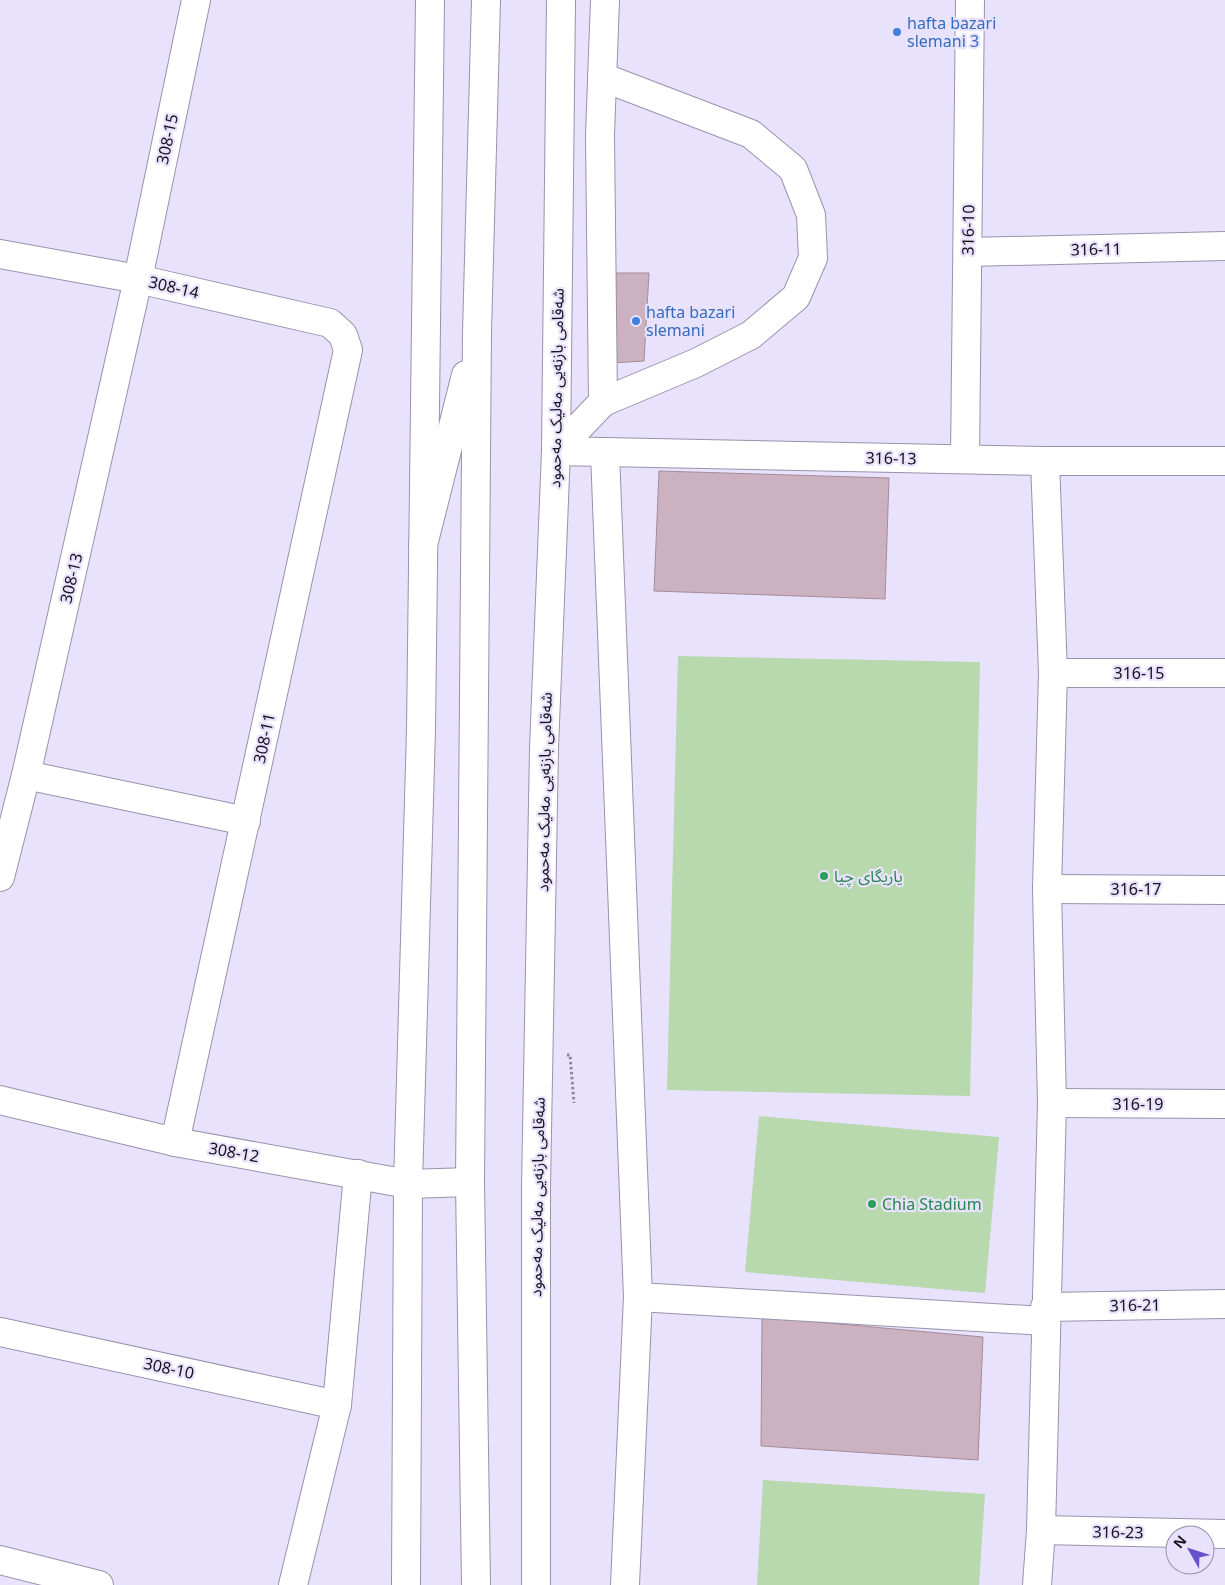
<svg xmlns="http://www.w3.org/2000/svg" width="1225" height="1585" font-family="'Noto Sans','Noto Sans Arabic',sans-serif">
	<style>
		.green { fill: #b8d8ae }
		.building { fill: #ccb1c0; stroke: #a58b99 }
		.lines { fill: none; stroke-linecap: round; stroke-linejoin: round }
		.minor-casing { stroke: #9992ab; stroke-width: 30 }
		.major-casing { stroke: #9992ab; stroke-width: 30 }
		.highway-casing { stroke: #9992ab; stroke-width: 30 }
		.path { stroke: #8b8699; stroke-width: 3; stroke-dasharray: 2.5 2.5; stroke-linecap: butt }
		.minor { stroke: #fff; stroke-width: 28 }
		.major { stroke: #fff; stroke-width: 28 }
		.highway { stroke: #fff; stroke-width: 28 }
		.shop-dot { fill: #3f7fe0; stroke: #e9e2fd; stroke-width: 2 }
		.leisure-dot { fill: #2e9e5b; stroke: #e9e2fd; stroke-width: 2 }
		.labels { text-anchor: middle; stroke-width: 4.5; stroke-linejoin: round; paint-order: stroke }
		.shop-label { font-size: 16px; fill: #366cbe; stroke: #e9e2fd; text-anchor: start }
		.street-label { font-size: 16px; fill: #17141d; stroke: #e9e2fd }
		.leisure-label { font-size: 16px; fill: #27864d; stroke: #e9e2fd; text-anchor: start }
	</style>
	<rect width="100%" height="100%" fill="#e9e2fd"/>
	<g class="green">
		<path d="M678 656 980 662 970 1096 667 1090Z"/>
		<path d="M759 1116 999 1137 985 1293 745 1272Z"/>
		<path d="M763 1480 985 1494 979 1585H757Z"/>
	</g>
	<g class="building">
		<path d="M616 273H649L644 361 611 363Z"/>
		<path d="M659 471 889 478 885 599 654 591Z"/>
		<path d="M762 1317 983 1337 978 1460 761 1446Z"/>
	</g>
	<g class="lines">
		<defs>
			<g id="minor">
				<path d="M602 77 751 134 793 169 811 215 813 258 796 297 751 335 696 363 603 402"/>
				<path d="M968 252 1225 246"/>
				<path d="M0 254 138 279 330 323 343 335 348 350 175 1142"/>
				<path d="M556 451 1045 461H1225"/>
				<path d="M605 453 638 1297 625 1585"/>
				<path d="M965 459 970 0"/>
				<path d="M1053 673H1225"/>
				<path d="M26 775 246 821"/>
				<path d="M0 877 26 775 138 279 196 0"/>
				<path d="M1047 889 1225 890"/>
				<path d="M0 1100 175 1142 408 1184 470 1182"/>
				<path d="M1052 1103 1225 1104"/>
				<path d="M638 1297 1045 1321"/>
				<path d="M1045 1307 1225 1304"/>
				<path d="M0 1332 337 1405"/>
				<path d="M1041 1530 1225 1534"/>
				<path d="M0 1560 99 1585"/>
				<path d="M293 1585 337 1405 358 1174"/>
				<path d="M1037 1585 1041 1530 1052 1103 1047 889 1053 673 1045 461"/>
			</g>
			<g id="major">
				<path d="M556 451 603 402 600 135 605 0"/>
				<path d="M406 1585 408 1184 421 730 430 0"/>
			</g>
			<g id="highway">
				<path d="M423 545 466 375"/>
				<path d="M476 1585 470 1182 477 332 486 0"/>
				<path d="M536 1585V1187L544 748 556 451 561 0"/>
			</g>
		</defs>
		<use href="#minor" class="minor-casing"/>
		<use href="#major" class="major-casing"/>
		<use href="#highway" class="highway-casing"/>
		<path class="path" d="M567 1055H570L574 1103"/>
		<use href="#minor" class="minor"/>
		<use href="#major" class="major"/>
		<use href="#highway" class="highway"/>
	</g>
	<g class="shop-dot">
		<circle cx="897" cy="32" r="5"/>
		<circle cx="636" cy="321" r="5"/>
	</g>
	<g class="leisure-dot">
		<circle cx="824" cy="876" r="5"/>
		<circle cx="872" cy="1204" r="5"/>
	</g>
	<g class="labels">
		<g class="shop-label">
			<text x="907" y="29">hafta bazari<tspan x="907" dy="18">slemani 3</tspan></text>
			<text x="646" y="318">hafta bazari<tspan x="646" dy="18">slemani</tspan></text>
		</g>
		<g class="street-label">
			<text transform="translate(167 139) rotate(-78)" y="6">308-15</text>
			<text transform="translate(968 230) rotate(-89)" y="6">316-10</text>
			<text transform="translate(1096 249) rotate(-1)" y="6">316-11</text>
			<text transform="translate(174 287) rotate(13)" y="6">308-14</text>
			<text transform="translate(556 388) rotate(-89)" y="6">شەقامی بازنەیی مەلیک مەحمود</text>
			<text transform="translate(891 458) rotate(1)" y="6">316-13</text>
			<text transform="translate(71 578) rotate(-77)" y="6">308-13</text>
			<text x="1139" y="679">316-15</text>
			<text transform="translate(264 738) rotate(-78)" y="6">308-11</text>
			<text transform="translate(544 792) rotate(-89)" y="6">شەقامی بازنەیی مەلیک مەحمود</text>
			<text x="1136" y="895">316-17</text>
			<text x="1138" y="1110">316-19</text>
			<text transform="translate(234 1152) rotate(10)" y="6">308-12</text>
			<text transform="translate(537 1197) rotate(-89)" y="6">شەقامی بازنەیی مەلیک مەحمود</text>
			<text transform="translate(1135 1305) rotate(-1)" y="6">316-21</text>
			<text transform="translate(169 1368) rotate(12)" y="6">308-10</text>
			<text transform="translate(1118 1532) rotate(1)" y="6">316-23</text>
		</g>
		<g class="leisure-label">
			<text x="834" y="882">یاریگای چیا</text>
			<text x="882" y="1210">Chia Stadium</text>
		</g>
	</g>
	<g transform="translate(1190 1550) rotate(309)"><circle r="24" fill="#e9e2fd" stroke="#9590a3"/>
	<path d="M0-4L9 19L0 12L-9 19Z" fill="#6552cb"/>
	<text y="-8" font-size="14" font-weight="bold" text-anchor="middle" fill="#17141d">N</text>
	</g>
</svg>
